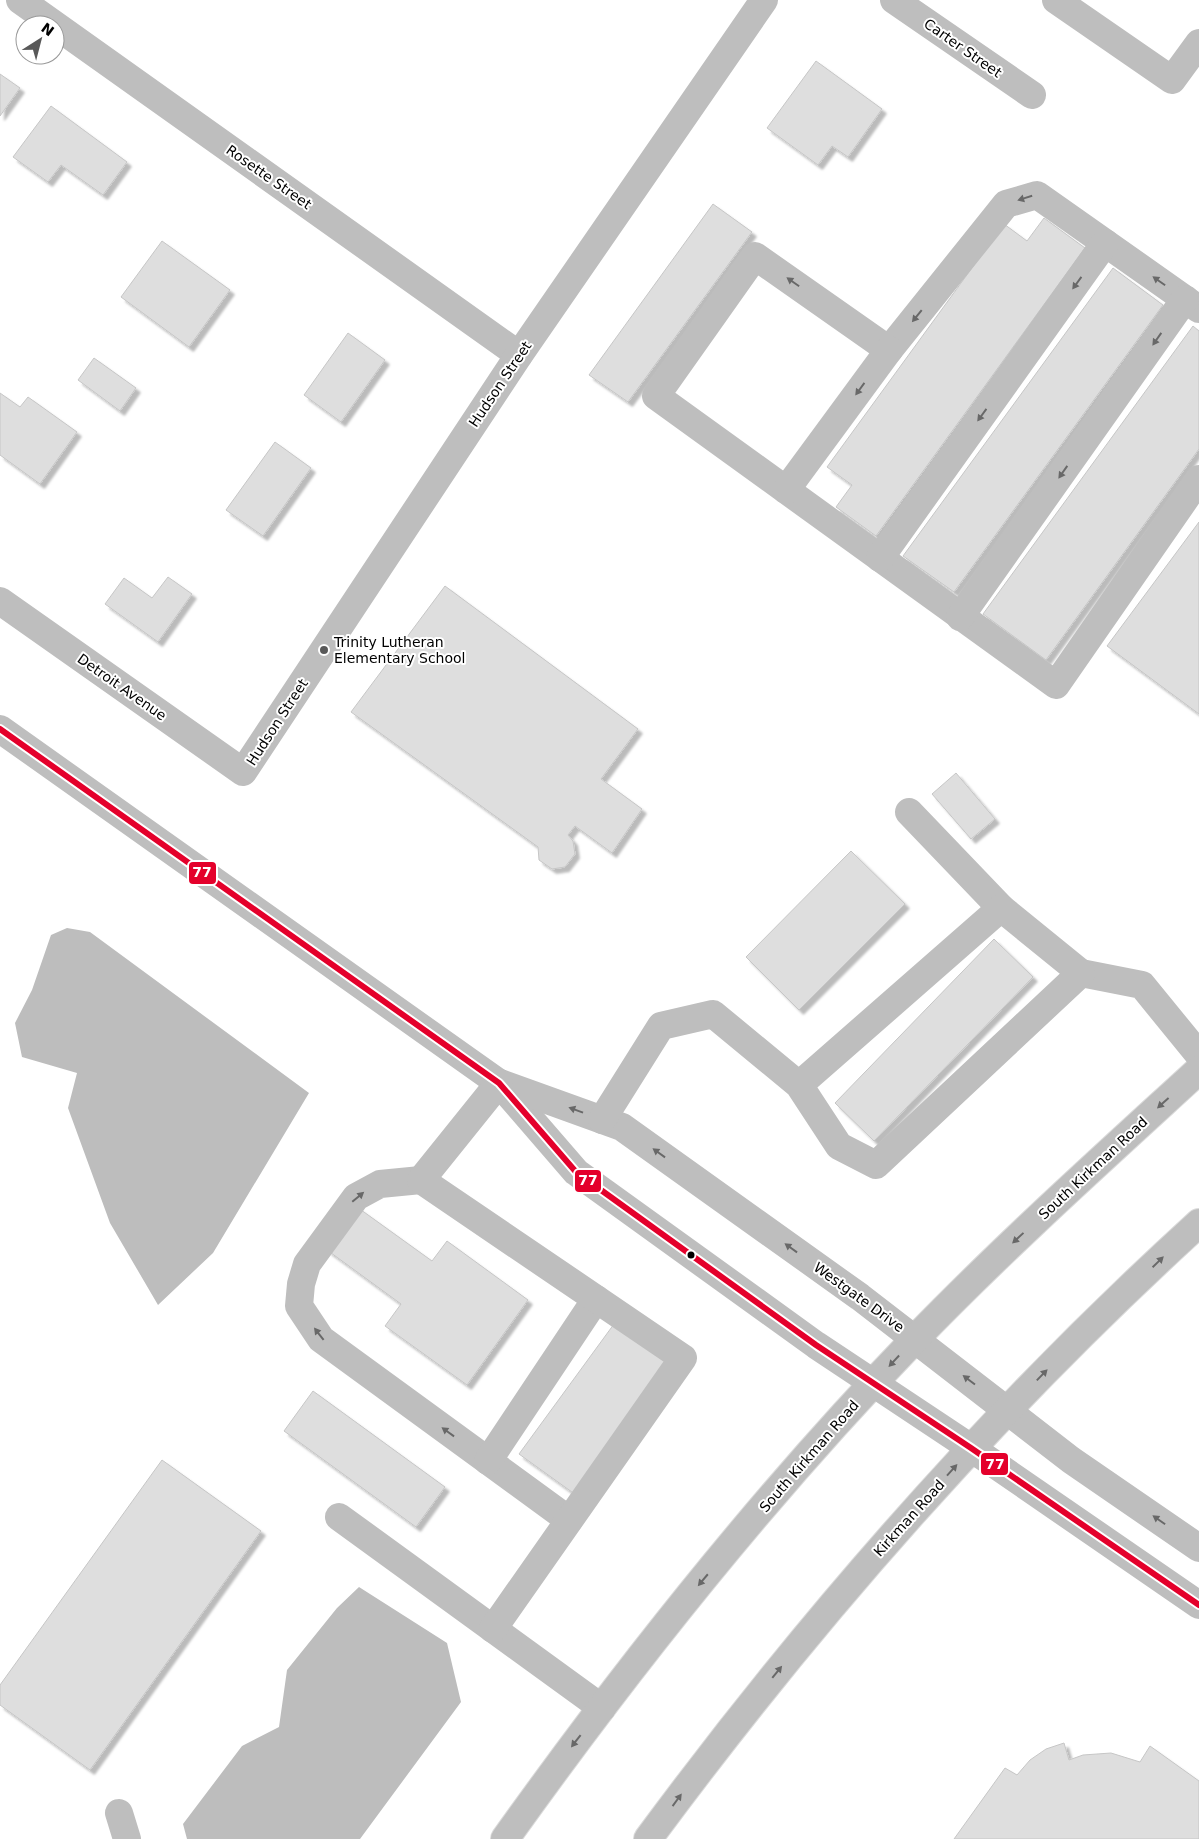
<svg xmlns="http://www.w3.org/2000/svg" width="1199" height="1839" font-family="'DejaVu Sans',sans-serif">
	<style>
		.water { fill: #bdbdbd }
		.building { fill: #dedede; stroke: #c6c6c6; filter: url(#shadow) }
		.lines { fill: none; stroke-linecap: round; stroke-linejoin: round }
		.major-casing { stroke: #dbdbdb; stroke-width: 30 }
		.minor { stroke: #bebebe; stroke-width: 28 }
		.major { stroke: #bebebe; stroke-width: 28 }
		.bus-1-casing { stroke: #fff; stroke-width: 10 }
		.bus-1 { stroke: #e4002b; stroke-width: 6 }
		.oneway { fill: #686868 }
		.poi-dot { fill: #595959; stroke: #fff; stroke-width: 2 }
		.bus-dot { fill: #000; stroke: #fff; stroke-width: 2 }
		.labels { text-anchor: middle; stroke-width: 4; stroke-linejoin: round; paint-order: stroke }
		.street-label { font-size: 14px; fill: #000; stroke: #fff }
		.poi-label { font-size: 14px; fill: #000; stroke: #fff; text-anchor: start }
		.line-badge { stroke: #fff; stroke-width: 2 }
		.badge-label { font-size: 14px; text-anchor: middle; font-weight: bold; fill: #fff }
	</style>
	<defs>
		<filter id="shadow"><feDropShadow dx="4.5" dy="4.5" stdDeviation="1" flood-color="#0004"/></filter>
	</defs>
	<rect width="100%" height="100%" fill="#fff"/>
	<g class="water">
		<path d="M67 928 90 932 309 1093 213 1253 158 1305 110 1223 68 1108 77 1073 22 1057 15 1023 32 990 51 935Z"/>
		<path d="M359 1587 447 1643 461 1702 360 1839H187L183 1824 242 1746 279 1727 287 1670 337 1608Z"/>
	</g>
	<g class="building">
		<path d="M816 61 882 109 848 157 832 146 818 165 767 128Z"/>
		<path d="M0 74 20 88 0 116Z"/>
		<path d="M51 106 127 162 103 195 61 165 48 182 13 157Z"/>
		<path d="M713 204 752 232 628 402 589 375Z"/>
		<path d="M1044 218 1085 248 876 536 836 507 852 485 827 467 1004 224 1027 241Z"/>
		<path d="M162 241 230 290 189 347 121 297Z"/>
		<path d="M1113 268 1163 305 954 592 903 556Z"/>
		<path d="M1193 326 1199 331V449L1046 660 983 614Z"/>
		<path d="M348 333 385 360 341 422 304 395Z"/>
		<path d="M94 358 136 388 120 411 78 380Z"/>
		<path d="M0 393 20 407 28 397 77 432 40 484 0 455Z"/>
		<path d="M275 442 311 468 263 536 226 510Z"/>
		<path d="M1199 522V714L1107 646Z"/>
		<path d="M168 577 192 594 158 642 105 604 124 578 152 598Z"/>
		<path d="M445 586 638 729 601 779 642 809 612 853 575 826 568 835 573 841 575 854 565 867 552 869 539 860 538 847 351 712Z"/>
		<path d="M956 773 995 819 971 839 932 794Z"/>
		<path d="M851 851 905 904 799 1010 746 957Z"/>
		<path d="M994 939 1033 977 874 1141 835 1103Z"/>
		<path d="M357 1207 432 1261 447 1241 528 1300 467 1385 385 1326 401 1304 327 1250Z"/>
		<path d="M614 1324 670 1365 576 1495 519 1454Z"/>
		<path d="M313 1391 445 1487 416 1527 284 1431Z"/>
		<path d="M162 1460 261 1531 90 1770 0 1705V1685Z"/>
		<path d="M1064 1743 1069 1760 1083 1755 1111 1753 1140 1762 1150 1746 1199 1781V1839H954L1005 1768 1017 1775 1030 1760 1046 1749Z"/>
	</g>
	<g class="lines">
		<defs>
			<g id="major">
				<path d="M505 1839C630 1664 765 1494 915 1339 1005 1246 1103 1158 1199 1070"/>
				<path d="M648 1839C812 1617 995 1409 1199 1223"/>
			</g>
		</defs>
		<use href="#major" class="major-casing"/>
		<g class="minor">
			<path d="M20 0 519 355"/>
			<path d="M894 0 1032 95"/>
			<path d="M1056 0 1172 80 1199 43"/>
			<path d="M1199 309 1037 195 1006 204 889 350 755 256 656 396 1056 685 1199 479"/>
			<path d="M786 490 889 350"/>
			<path d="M880 558 1105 243"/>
			<path d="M0 601 243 772 519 355 764 0"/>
			<path d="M960 617 1185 299"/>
			<path d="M0 729 499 1083 576 1172 816 1345 971 1448 1199 1605"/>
			<path d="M909 812 1001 908"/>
			<path d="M1081 973 1142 985 1199 1055"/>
			<path d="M500 1083 622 1127 860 1297 1071 1460 1199 1548"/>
			<path d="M602 1120 661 1026 713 1014 799 1085 839 1146 876 1165 1081 973 1001 908 799 1085"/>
			<path d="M421 1180 380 1184 356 1197 307 1264 301 1284 299 1306 321 1339 569 1520"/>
			<path d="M488 1461 596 1299"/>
			<path d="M339 1517 602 1708"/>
			<path d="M493 1629 683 1358 421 1180 499 1083"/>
			<path d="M119 1813 127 1839"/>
		</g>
		<use href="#major" class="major"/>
		<defs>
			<path id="bus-1" d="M0 729 499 1083 576 1172 816 1345 971 1448 1199 1605"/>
		</defs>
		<use href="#bus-1" class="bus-1-casing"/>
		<use href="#bus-1" class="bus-1"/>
	</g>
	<defs><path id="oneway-solid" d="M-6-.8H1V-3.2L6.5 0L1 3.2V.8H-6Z" transform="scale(1.25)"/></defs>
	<g class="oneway">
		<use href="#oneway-solid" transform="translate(1025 198) rotate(163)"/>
		<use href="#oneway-solid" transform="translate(1159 281) rotate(-145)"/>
		<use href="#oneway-solid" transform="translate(793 282) rotate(-145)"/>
		<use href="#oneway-solid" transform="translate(1077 283) rotate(126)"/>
		<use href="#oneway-solid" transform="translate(917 316) rotate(129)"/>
		<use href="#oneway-solid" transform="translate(1157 339) rotate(125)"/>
		<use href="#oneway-solid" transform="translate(860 389) rotate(126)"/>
		<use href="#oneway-solid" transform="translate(982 415) rotate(126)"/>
		<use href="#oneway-solid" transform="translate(1063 472) rotate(125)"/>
		<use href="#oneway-solid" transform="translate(1163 1103) rotate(138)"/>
		<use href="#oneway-solid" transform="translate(576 1110) rotate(-160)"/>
		<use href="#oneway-solid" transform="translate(659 1153) rotate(-144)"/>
		<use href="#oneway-solid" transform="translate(358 1197) rotate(-40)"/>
		<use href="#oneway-solid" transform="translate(1018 1238) rotate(137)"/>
		<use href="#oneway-solid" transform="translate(791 1248) rotate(-144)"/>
		<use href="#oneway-solid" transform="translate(1158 1262) rotate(-44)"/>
		<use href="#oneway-solid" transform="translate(319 1334) rotate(-128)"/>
		<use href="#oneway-solid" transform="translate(894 1361) rotate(133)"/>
		<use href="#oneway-solid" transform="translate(1042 1375) rotate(-46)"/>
		<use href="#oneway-solid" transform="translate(969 1380) rotate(-143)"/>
		<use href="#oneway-solid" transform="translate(448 1432) rotate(-144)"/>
		<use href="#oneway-solid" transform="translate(952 1470) rotate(-48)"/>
		<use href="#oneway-solid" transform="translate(1159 1520) rotate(-145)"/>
		<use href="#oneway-solid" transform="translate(703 1580) rotate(130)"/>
		<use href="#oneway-solid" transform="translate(777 1672) rotate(-51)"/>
		<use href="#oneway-solid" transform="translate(576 1741) rotate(128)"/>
		<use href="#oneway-solid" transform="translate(677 1800) rotate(-54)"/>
	</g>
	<circle class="poi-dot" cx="324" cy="650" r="5"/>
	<circle class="bus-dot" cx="691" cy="1255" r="4.5"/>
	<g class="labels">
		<g class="street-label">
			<text transform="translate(963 48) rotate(35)" y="5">Carter Street</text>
			<text transform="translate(269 177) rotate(35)" y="5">Rosette Street</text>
			<text transform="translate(500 384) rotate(-56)" y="5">Hudson Street</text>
			<text transform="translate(122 687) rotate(35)" y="5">Detroit Avenue</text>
			<text transform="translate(277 722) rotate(-57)" y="5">Hudson Street</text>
			<text transform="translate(1093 1168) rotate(-43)" y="5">South Kirkman Road</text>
			<text transform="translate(859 1297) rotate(36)" y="5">Westgate Drive</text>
			<text transform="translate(809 1456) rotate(-49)" y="5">South Kirkman Road</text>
			<text transform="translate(909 1518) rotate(-48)" y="5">Kirkman Road</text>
		</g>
		<g class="poi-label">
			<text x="334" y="647">Trinity Lutheran<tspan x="334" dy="16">Elementary School</tspan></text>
		</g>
	</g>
	<g class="line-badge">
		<rect x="188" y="861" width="29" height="24" rx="5" fill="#e4002b"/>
		<rect x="574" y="1169" width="28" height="24" rx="5" fill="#e4002b"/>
		<rect x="980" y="1452" width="29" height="24" rx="5" fill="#e4002b"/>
	</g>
	<g class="badge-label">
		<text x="202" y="877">77</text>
		<text x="588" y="1185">77</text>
		<text x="995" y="1469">77</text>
	</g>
	<g transform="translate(40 40) rotate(36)"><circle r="24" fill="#ffffff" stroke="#999999"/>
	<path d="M0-4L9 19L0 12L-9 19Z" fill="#595959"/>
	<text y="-8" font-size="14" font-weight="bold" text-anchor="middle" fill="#000000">N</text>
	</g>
</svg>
